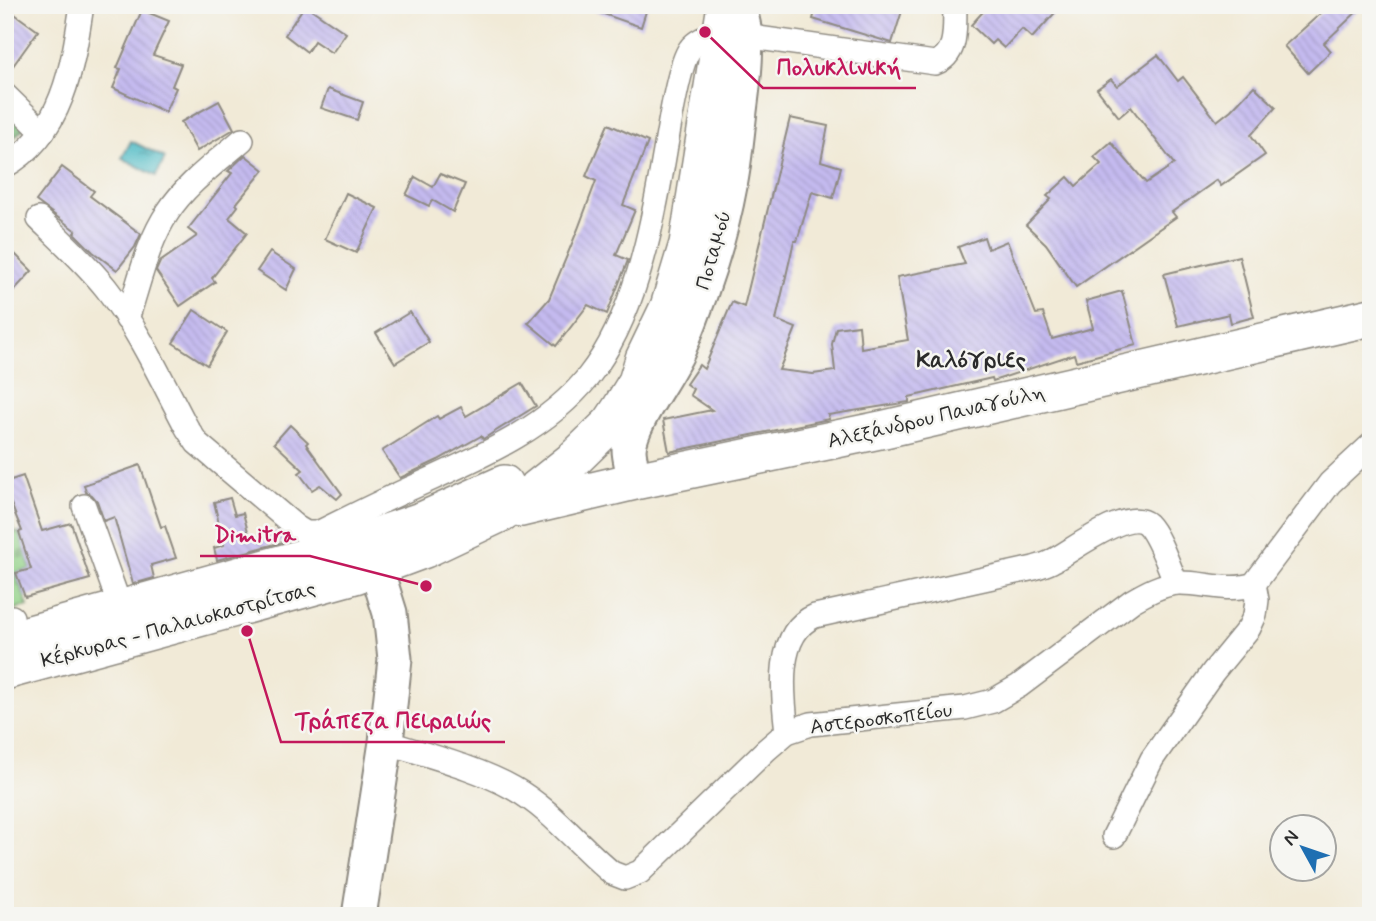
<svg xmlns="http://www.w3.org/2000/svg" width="1376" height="921" font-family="Mynerve,sans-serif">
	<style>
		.forest { fill: url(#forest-crowns); stroke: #506f50; stroke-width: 2 }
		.cemetery { fill: url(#cemetery-stones); stroke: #5e7e59; stroke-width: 2 }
		.water { fill: url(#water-ripples); stroke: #3c7278; stroke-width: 2 }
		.building { fill: url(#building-back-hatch) }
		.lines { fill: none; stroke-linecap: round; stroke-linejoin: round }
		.street-casing { stroke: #8e8a81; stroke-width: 26 }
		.secondary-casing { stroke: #8e8a81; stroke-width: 37 }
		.primary-casing { stroke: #8e8a81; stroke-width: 40 }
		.street { stroke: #fff; stroke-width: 23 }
		.secondary { stroke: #fff; stroke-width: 33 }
		.primary { stroke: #fff; stroke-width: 37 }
		.labels { text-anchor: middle; stroke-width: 5; stroke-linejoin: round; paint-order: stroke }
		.street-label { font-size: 21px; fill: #2b2b2b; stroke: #f6f6f2 }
		.neighbourhood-label { font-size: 23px; font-weight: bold; fill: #2b2b2b; stroke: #f6f6f2 }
		.leader { fill: none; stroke: #c2185b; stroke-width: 2.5 }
		.callout-dot { fill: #c2185b; stroke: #f6f6f2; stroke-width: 2.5 }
		.callout-label { font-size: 23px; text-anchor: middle; font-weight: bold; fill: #c2185b; stroke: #f6f6f2; stroke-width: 5; stroke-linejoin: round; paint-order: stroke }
	</style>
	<defs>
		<pattern id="forest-crowns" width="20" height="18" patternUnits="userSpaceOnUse" patternTransform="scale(1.75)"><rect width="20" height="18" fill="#74b374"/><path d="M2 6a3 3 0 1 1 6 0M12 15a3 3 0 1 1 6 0" fill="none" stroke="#5f925f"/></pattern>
		<pattern id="cemetery-stones" width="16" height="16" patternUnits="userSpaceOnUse" patternTransform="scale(1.75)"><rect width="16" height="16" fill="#91d187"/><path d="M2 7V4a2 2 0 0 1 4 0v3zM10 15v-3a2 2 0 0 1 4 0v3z" fill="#77aa6f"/></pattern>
		<pattern id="water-ripples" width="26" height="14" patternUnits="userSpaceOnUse" patternTransform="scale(1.75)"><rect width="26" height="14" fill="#4cbac5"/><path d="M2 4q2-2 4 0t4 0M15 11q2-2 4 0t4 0" fill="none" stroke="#3f97a0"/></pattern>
		<pattern id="building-back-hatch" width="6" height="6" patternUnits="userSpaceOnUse" patternTransform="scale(1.75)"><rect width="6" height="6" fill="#c4baef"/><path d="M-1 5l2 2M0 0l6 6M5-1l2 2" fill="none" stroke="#a9a0cd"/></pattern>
	</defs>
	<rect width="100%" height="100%" fill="#f6f6f2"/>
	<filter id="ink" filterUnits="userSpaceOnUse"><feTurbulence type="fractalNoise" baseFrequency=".0143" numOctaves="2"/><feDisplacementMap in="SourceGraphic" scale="14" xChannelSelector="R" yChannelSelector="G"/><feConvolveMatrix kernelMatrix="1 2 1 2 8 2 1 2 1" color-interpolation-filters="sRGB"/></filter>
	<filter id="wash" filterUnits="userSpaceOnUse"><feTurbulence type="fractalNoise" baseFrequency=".00686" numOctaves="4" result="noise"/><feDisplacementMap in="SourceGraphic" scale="28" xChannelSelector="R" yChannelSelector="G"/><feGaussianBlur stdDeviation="1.57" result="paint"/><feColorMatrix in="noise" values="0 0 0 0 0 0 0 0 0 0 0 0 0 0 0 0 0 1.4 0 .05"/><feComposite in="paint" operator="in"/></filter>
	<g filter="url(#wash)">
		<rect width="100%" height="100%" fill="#f1ead7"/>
		<path class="forest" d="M5 106 25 127 5 146Z"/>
		<path class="cemetery" d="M5 489 12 505 6 508 15 533 19 532 31 569 16 573 28 606 5 612Z"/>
		<path class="water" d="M131 141 165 158 156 176 122 158Z"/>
		<g id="blocks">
			<g class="building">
				<path d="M305 5 346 33 332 53 314 41 307 52 285 35Z"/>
				<path d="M587 5H648L641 27 586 8Z"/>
				<path d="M817 5H881L902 11 892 43 813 19Z"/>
				<path d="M989 5H1062L1032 38 1022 29 1004 48 995 40 991 44 971 25Z"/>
				<path d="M1330 5H1364L1324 43 1331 51 1308 73 1284 46Z"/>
				<path d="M5 7 38 31 5 77Z"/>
				<path d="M142 10 169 21 153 55 181 64 172 86 176 88 165 112 113 88 121 69 117 68Z"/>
				<path d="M1158 55 1178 81 1183 77 1217 121 1231 110 1254 86 1276 107 1251 135 1265 155 1221 186 1217 180 1172 212 1176 217 1076 287 1046 244 1026 225 1051 199 1047 196 1068 177 1076 186 1101 164 1094 157 1111 142 1146 183 1174 164 1131 107 1119 117 1097 89 1111 79 1117 86Z"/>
				<path d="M328 89 363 102 357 120 321 108Z"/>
				<path d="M219 101 234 129 197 151 181 122Z"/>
				<path d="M790 118 828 126 821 161 841 167 833 198 812 192 797 241H794L776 320 796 328 779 370 813 374 835 371 832 344 836 328 859 325 861 348 908 340 897 277 965 264 958 247 984 237 988 249 1007 241 1036 314 1043 313 1052 339 1093 328 1086 301 1122 291 1136 345 1076 361 1074 354 993 381 992 378 909 397V402L828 415 829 419 669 452 663 420 712 410 690 395 693 389 686 384 699 365 704 369 732 302 744 307Z"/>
				<path d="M608 124 648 142 623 205 635 210 616 255 628 260 607 314 588 305 556 346 528 323 549 299 578 229 596 181 586 176Z"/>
				<path d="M245 155 264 170 236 204 238 206 229 218 247 233 212 278 215 282 180 306 156 271 160 262 197 236 188 229 232 173 228 171Z"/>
				<path d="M62 167 94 191 90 196 141 234 135 247 117 270 93 252 74 233 76 231 36 201Z"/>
				<path d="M440 174 465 184 453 212 432 200 429 206 406 195 415 177 433 187Z"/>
				<path d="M346 193 377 208 356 253 325 239Z"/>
				<path d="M5 244 32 271 5 300Z"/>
				<path d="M270 252 296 269 286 290 257 271Z"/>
				<path d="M1239 256 1254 317 1231 323 1229 314 1178 326 1164 274Z"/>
				<path d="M194 310 227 332 207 365 173 343Z"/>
				<path d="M410 312 429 342 395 363 376 333Z"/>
				<path d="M522 383 536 406 483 439 481 436 438 460 400 478 382 451 437 416 439 419 461 407 466 416Z"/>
				<path d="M290 425 308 442 306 444 342 494 337 499 320 485 312 490 299 473 303 470 274 443Z"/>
				<path d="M140 465 161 527 165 526 176 558 151 565 154 578 133 584 114 517 104 521 97 501 92 495 86 492 84 485Z"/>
				<path d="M23 476 42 531 71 523 90 579 25 597 16 573 31 569 19 532 22 531 5 489V482Z"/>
				<path d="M230 498 235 515 243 513 250 539 279 531 290 540 217 560 214 548 224 545 214 502Z"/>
			</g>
		</g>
	</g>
	<g filter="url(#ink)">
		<use href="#blocks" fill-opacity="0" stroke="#8e8a81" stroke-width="2"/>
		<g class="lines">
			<defs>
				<g id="street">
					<path d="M745 36 935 63C959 54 954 27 955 5"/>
					<path d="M5 95 43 132"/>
					<path d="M5 166C63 134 73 64 82 5"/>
					<path d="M39 219C62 241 86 263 106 288 139 330 162 381 187 428L197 443 296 527 306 533H318"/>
					<path d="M127 319C139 284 147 243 168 212 186 184 217 162 242 140"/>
					<path d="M84 506 121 609"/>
					<path d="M323 554 318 533C348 518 378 503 409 489 472 460 544 432 588 377 634 319 652 229 664 157 668 135 678 65 690 49 697 39 712 35 722 31"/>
					<path d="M5 619 12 617"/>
					<path d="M787 732C783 697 774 633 815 616L1034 568C1040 566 1048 564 1054 560 1072 551 1128 507 1147 524 1159 536 1169 567 1176 583"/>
					<path d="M386 742C426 755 478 768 513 788 551 809 579 846 612 873L625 878 640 872 766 750 787 732 811 724 965 708 993 701 1019 686 1132 601C1146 593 1162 584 1178 583 1204 582 1230 593 1254 584L1330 483 1371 445"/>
					<path d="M1114 836 1152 759 1213 672 1249 628 1255 615 1257 600 1254 584"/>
				</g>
				<g id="secondary">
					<path d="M635 481C633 470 629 459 629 449 631 421 667 377 679 349 701 296 720 241 730 186 735 161 737 136 740 111 744 78 751 37 738 5"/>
					<path d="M359 916 386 742 395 659 390 613 376 568 365 544"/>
				</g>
				<g id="primary">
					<path d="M521 508 635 481 885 429 1371 317"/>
					<path d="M5 641 363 541 424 520 504 484"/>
					<path d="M5 671 355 575 425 549 501 513 534 491 572 461 611 423 621 408 637 382 644 359 669 307 688 244 726 5"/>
				</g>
			</defs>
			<use href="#street" class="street-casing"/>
			<use href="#secondary" class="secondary-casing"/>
			<use href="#primary" class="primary-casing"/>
			<use href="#street" class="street"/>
			<use href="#secondary" class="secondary"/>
			<use href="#primary" class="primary"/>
		</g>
	</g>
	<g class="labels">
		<g class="street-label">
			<text transform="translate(713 250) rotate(-74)" y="7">Ποταμού</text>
			<text transform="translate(936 416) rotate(-13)" y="7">Αλεξάνδρου Παναγούλη</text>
			<text transform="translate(178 624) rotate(-15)" y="7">Κέρκυρας - Παλαιοκαστρίτσας</text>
			<text transform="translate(881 718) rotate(-7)" y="7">Αστεροσκοπείου</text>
		</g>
		<g class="neighbourhood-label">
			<text x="971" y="367">Καλόγριες</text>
		</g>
	</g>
	<path class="leader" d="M705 32L763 88H916M426 586L310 556H200M247 631L281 742H505"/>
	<g class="callout-dot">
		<circle cx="705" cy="32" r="7"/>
		<circle cx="426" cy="586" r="7"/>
		<circle cx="247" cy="631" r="7"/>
	</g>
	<g class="callout-label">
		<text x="839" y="75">Πολυκλινική</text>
		<text x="255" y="542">Dimitra</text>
		<text x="393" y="728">Τράπεζα Πειραιώς</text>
	</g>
	<rect width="1376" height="921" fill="none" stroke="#f6f6f2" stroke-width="28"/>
	<g transform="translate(1303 848) rotate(310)"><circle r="33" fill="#f6f6f2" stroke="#a5a5a2" stroke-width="2"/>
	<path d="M0-5L12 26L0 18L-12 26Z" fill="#1f6fb2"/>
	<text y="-10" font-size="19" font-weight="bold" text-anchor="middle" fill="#2b2b2b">N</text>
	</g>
</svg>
